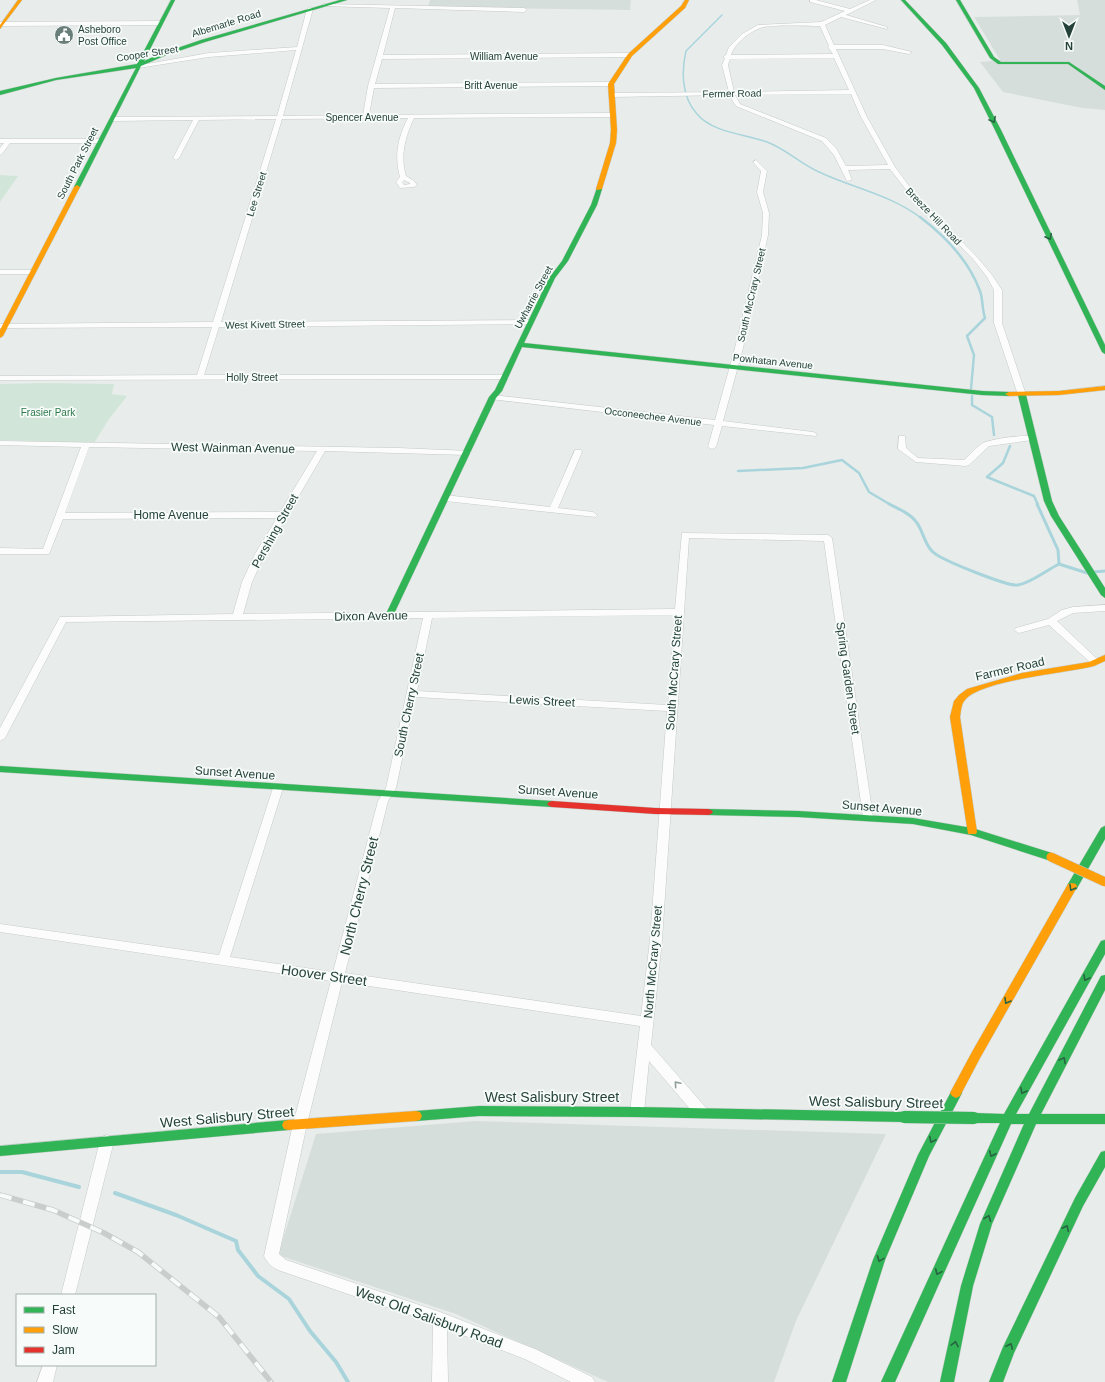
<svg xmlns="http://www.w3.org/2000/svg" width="1105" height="1382" font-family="Arial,sans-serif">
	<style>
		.built { fill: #d6dedb }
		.green { fill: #d1e6d8 }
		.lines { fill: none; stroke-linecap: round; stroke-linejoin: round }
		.stream-far3 { stroke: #a9d4db; stroke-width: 1.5 }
		.stream-far2 { stroke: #a9d4db; stroke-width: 2.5 }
		.stream-far1 { stroke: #a9d4db; stroke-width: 3 }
		.stream { stroke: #a9d4db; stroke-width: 4 }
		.street-casing { stroke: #c5cac8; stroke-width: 1 }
		.fast-casing { stroke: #c3cbc8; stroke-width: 1 }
		.slow-casing { stroke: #c3cbc8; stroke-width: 1 }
		.jam-casing { stroke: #c3cbc8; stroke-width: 1 }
		.street { fill: #fcfcfc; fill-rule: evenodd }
		.fast { fill: #30b455; fill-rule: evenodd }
		.slow { fill: #ff9f0a; fill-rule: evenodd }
		.jam { fill: #e5322d; fill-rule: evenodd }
		.rail-casing { stroke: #c9cdcc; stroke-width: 5.5 }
		.rail { stroke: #f7fbf9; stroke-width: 4; stroke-dasharray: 12; stroke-linecap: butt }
		.fast-bridge-casing { stroke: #c3cbc8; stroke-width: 13; stroke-linecap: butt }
		.slow-bridge-casing { stroke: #c3cbc8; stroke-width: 10; stroke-linecap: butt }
		.fast-bridge { stroke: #30b455; stroke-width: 12 }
		.slow-bridge { stroke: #ff9f0a; stroke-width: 9 }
		.oneway { stroke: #286442 }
		.oneway2 { stroke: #909f9b }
		.labels { text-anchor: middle; stroke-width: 3.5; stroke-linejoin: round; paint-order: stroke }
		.far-street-label { font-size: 10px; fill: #24423a; stroke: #f7fbf9 }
		.far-poi-label { font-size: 10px; fill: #24423a; stroke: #f7fbf9; text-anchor: start }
		.far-park-label { font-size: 10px; fill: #2d7a4b; stroke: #f7fbf9 }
		.street-label { font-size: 12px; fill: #24423a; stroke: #f7fbf9 }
		.near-street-label { font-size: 14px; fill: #24423a; stroke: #f7fbf9 }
	</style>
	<rect width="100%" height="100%" fill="#e8edeb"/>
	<g class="built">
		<path d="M430 0H631L630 10 428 7Z"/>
		<path d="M1077 0H1105V110L1082 108 1003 92 980 62 1000 60 974 17 1080 15Z"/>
		<path d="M475 1121 886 1134 796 1321 774 1382H608L456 1314 278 1255 316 1134Z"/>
	</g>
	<g class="green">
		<path d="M0 175 18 176 0 202Z"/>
		<path d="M44 383 114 384 112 394 127 396 109 419 94 443 0 440V384Z"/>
	</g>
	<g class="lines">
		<path class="stream-far3" d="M722 15 686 51C681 72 682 98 697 114 713 133 745 134 767 142 786 149 801 164 819 172 853 188 891 195 921 218"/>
		<g class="stream-far2">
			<path d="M920 217C945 236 969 261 980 291 983 299 982 309 985 318L967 336 974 355 971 389"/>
			<path d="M972 396V405L992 417 994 435"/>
			<path d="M1010 446 1003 463 987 477 1034 496 1038 505"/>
			<path d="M738 471 803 468 842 460 859 473 869 492 891 505"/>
		</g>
		<g class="stream-far1">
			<path d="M889 504C899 509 911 514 917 523 923 531 925 546 933 552 941 560 1009 587 1018 585 1031 583 1047 570 1059 564L1087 573"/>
			<path d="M1037 504 1058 550 1059 564"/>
			<path d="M1093 572 1105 571"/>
		</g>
		<g class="stream">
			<path d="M0 1172H22L79 1187"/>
			<path d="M115 1193 176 1215 236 1241 238 1250 258 1276 289 1299 310 1331 336 1362 348 1382"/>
		</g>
		<defs>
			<g id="street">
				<path d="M810 0H816L850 9 870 0H876L846 15 887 27V29L841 17 825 25 834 45H883L912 52 909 54 883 49H836L867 117 895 167 915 194 977 257 992 275 1002 290V323L1026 395 1025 397H1019L1018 395 994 323V290L987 277 973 259 911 196 890 169 848 170 852 180 847 181 834 155 822 141 736 106 729 95 612 97 609 95 612 93 729 92 722 65 725 58 723 57 726 55 729 47 742 34 758 25 821 22 845 11 810 2ZM820 26 829 46 828 47 833 54 731 55C735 43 748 33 760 28 770 24 808 26 820 26ZM834 58 849 90 734 92 728 65 730 59ZM851 94 861 117 888 165 846 166 836 148 826 138 740 104 735 95Z"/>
				<path d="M324 4 524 8 527 10 524 12 395 8 383 55 630 53 633 55 630 57 382 59 375 84 611 82 614 84 611 86 374 88 369 115 613 113 616 115 613 117 414 118C405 137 400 156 406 176L414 181 417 185 414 187 400 188 396 182 400 177C394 156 398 137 408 118L282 119 221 322 530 320 534 322 530 324 219 327 204 375H505L509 377 508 379 0 380V376L197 375 212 327 0 328V324L213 322 276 119 199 120 179 158 176 160 173 158 193 120 112 121 109 119 112 117 277 116 296 50 209 57 138 68 135 66 209 53 297 47 307 9 310 7 313 9 283 116 363 115 368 86 390 8 322 6V5ZM404 180 410 183V184L404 185 402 182Z"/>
				<path d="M0 22 161 21 164 23 161 25 0 26Z"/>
				<path d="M0 139H100L103 141 100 143H10L2 154 0 155V148L4 143H0Z"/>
				<path d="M756 160 767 171 763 192 769 213 768 235 743 348 723 421 813 432 817 434 816 436 722 426 716 447 712 449 708 447 714 425 490 399 489 397 493 395 715 420 735 348 762 235 763 213 757 192 761 171 753 162Z"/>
				<path d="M0 270H33L36 272 33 274H0Z"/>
				<path d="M899 436H905L906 448 918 458 964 460C970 455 976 447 983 443 990 439 1031 433 1036 438L1032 440 989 446 969 465 966 466 916 462 898 449Z"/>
				<path d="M0 441 398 448 470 451 471 453 467 455 325 451 265 554 252 582 243 614 675 609 682 533 828 535 832 538 873 817 872 820H864L863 817 824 541 689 538 662 940 651 1045 707 1109 709 1113 707 1117 702 1118 697 1117 649 1061 644 1112 642 1116 637 1117 632 1116 630 1112 640 1026 342 982 307 1124 279 1254 286 1260 440 1312 535 1349 592 1377 595 1382H571L525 1359 447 1329 448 1382H432L433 1323 281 1271C274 1269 267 1263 264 1256L293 1124 331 981 0 932V924L219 955 273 788 274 785H282L283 788 230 957 333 972 378 801 386 788 423 618 66 622 5 738 0 741V728L60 617 233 614 242 582 255 554 277 518 63 519 49 554H0V548L43 549 81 447 0 445ZM89 447 317 451 280 512 65 513ZM675 615 668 705 417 691 432 618ZM415 697 667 711 650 940 641 1016 345 973 388 801 396 788Z"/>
				<path d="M575 450H581L582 452 558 508 593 512 597 515 596 517 445 501 441 498 445 495 550 507Z"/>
				<path d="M1105 605V611L1073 613 1057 621 1098 660 1100 662 1098 664H1092L1049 625 1019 633 1014 630 1016 628 1048 619 1062 610 1073 607Z"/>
				<path d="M107 1135 112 1137 114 1141 75 1295H61L100 1141 102 1137Z"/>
				<path d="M43 1365H57L53 1382H37Z"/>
			</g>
			<g id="fast">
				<path d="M171 0H175L144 61 160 54 201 40 340 0H347L205 42 164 56 141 66 80 187 75 188 74 187 136 68 56 80 0 95V91L56 78 137 64Z"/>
				<path d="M901 0H905L946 43 979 88 1001 130 1105 345V354L1102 352 995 130 974 88 942 45Z"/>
				<path d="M956 0H960L994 57 1001 62H1069L1105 86V90L1068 64H998L990 58Z"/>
				<path d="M597 188 602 189 597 205 568 261 555 278 524 343 982 391 1009 392 1013 394 1009 396 982 395 522 347 502 391 496 398 393 616 389 619 386 618 385 616 489 397 495 390 549 278 562 261 591 205Z"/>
				<path d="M1022 393 1026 395 1052 501 1059 516 1105 588V598L1101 595 1051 516 1044 501 1018 395Z"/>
				<path d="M0 766 552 801 555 802 557 804 555 806 552 807 0 772Z"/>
				<path d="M708 809 798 811 913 818 972 828 1055 854 1056 857 1055 860 1051 861 971 835 913 824 798 817 708 815 705 814 703 812 705 810Z"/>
				<path d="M1105 826V839L1076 890H1068L1067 887 1068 884 1101 828Z"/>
				<path d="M1105 940V954L1016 1114H1029L1101 976 1105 975V990L1041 1114H1105V1124H1036L992 1224 973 1286 954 1382H940L961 1286 980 1224 1024 1124H1011L895 1382H881L1000 1123H974L970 1122 968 1118 970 1114 974 1113 1004 1114 1101 941Z"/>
				<path d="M956 1088 960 1090 962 1093 929 1156 885 1260 846 1382H832L873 1260 918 1155 952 1090Z"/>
				<path d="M479 1106 637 1107 904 1112 908 1113 910 1117 908 1121 904 1122 637 1117 479 1116 416 1121 412 1120 410 1116 412 1112 416 1111Z"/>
				<path d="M288 1120 292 1121 294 1125 292 1129 288 1130 0 1156V1146Z"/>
				<path d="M1105 1151V1167L1083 1206 1014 1353 1003 1382H989L1003 1347 1075 1198 1101 1152Z"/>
			</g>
			<g id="slow">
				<path d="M18 0H22L0 29V25Z"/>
				<path d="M685 0H689L685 8 632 56 614 84 617 130 616 143 602 189 597 190 596 189 610 143 611 130 608 84 628 54 681 6Z"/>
				<path d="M77 185 80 187 3 336 0 338V330L74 187Z"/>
				<path d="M1105 386V390L1059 395 1009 396 1005 394 1009 392 1059 391Z"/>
				<path d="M1105 655V661L1094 666C1067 673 981 680 965 700 961 704 961 712 960 717L977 832 976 834H968L950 717 954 701 959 695 967 689 1022 673 1089 662Z"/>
				<path d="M1072 883 1076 884 1077 887 980 1058 960 1096 956 1098 952 1096 950 1093 972 1052 1068 884Z"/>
				<path d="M416 1111 420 1112 422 1116 420 1120 416 1121 288 1130 284 1129 282 1125 284 1121 288 1120Z"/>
			</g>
			<path id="jam" d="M552 801 655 808 708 809 711 810 713 812 711 814 708 815 655 814 552 807 549 806 547 804 549 802Z"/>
		</defs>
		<use href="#street" class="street-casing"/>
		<use href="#fast" class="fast-casing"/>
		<use href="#slow" class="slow-casing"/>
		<use href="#jam" class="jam-casing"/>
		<use href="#street" class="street"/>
		<use href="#fast" class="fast"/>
		<use href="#slow" class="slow"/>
		<use href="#jam" class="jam"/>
		<defs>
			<path id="rail" d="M0 1195 53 1210 104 1233 138 1252 219 1317 271 1382"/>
		</defs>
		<use href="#rail" class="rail-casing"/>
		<use href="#rail" class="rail"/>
		<defs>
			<path id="fast-bridge" d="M904 1117 974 1118"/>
			<path id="slow-bridge" d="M1051 857 1105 882"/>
		</defs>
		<use href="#fast-bridge" class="fast-bridge-casing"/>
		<use href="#slow-bridge" class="slow-bridge-casing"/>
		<use href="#fast-bridge" class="fast-bridge"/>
		<use href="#slow-bridge" class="slow-bridge"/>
	</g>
	<defs><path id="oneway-chevron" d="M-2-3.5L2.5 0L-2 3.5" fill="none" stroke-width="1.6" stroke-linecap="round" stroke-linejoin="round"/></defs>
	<g class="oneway">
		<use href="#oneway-chevron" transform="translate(993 120) rotate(62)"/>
		<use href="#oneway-chevron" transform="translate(1049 237) rotate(64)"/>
		<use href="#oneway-chevron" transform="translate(1072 888) rotate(120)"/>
		<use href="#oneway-chevron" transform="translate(1086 978) rotate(119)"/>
		<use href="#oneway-chevron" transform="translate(1007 1001) rotate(120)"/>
		<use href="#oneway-chevron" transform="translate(1063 1060) rotate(-62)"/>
		<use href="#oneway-chevron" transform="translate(1023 1091) rotate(119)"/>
		<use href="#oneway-chevron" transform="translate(932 1140) rotate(117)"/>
		<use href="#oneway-chevron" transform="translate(992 1154) rotate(115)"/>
		<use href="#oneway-chevron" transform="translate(988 1218) rotate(-68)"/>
		<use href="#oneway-chevron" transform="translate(1066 1228) rotate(-64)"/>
		<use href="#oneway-chevron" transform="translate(880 1259) rotate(111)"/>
		<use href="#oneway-chevron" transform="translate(938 1272) rotate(114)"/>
		<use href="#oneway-chevron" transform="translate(955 1344) rotate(-78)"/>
		<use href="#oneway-chevron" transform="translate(1010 1346) rotate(-65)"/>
	</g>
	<use class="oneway2" href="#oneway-chevron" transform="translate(677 1084) rotate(-131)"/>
	<defs>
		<symbol id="civic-disc" viewBox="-11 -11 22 22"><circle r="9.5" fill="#697e78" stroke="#f7fbf9"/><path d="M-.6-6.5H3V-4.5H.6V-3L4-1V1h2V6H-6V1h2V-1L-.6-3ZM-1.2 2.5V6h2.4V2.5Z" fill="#fff"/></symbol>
	</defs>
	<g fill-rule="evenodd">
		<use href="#civic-disc" x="53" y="24" width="22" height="22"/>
	</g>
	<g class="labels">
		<g class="far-street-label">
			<text transform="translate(226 23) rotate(-17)" y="4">Albemarle Road</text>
			<text transform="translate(147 53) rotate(-9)" y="4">Cooper Street</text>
			<text x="504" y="60">William Avenue</text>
			<text x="491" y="89">Britt Avenue</text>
			<text transform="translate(732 93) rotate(-1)" y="4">Fermer Road</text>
			<text x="362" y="121">Spencer Avenue</text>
			<text transform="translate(77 163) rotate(-63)" y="4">South Park Street</text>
			<text transform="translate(256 194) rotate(-73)" y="4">Lee Street</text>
			<text transform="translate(934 216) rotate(46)" y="4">Breeze Hill Road</text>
			<text transform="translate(751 295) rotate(-77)" y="4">South McCrary Street</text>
			<text transform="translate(533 297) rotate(-62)" y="4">Uwharrie Street</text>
			<text transform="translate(265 324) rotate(-1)" y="4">West Kivett Street</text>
			<text transform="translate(773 361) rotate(6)" y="4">Powhatan Avenue</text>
			<text x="252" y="381">Holly Street</text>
			<text transform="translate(653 416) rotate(7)" y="4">Occoneechee Avenue</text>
		</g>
		<g class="far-poi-label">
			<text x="78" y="33">Asheboro<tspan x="78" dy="12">Post Office</tspan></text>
		</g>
		<g class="far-park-label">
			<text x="48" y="416">Frasier Park</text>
		</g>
		<g class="street-label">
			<text transform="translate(233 448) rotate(1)" y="4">West Wainman Avenue</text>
			<text x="171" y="519">Home Avenue</text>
			<text transform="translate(275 531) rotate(-61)" y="4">Pershing Street</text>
			<text transform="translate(371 616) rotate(-1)" y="4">Dixon Avenue</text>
			<text transform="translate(1010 669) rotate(-13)" y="4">Farmer Road</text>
			<text transform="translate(674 673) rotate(-86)" y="4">South McCrary Street</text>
			<text transform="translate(848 678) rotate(82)" y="4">Spring Garden Street</text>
			<text transform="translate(542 701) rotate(3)" y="4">Lewis Street</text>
			<text transform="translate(409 705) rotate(-78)" y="4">South Cherry Street</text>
			<text transform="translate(235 773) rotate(4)" y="4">Sunset Avenue</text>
			<text transform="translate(558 792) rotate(4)" y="4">Sunset Avenue</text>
			<text transform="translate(882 808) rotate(5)" y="4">Sunset Avenue</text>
			<text transform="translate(653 962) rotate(-85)" y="4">North McCrary Street</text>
		</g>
		<g class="near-street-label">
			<text transform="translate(359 896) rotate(-76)" y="5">North Cherry Street</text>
			<text transform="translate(324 975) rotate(8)" y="5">Hoover Street</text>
			<text x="552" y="1102">West Salisbury Street</text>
			<text transform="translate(876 1102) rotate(1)" y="5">West Salisbury Street</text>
			<text transform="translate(227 1117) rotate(-5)" y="5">West Salisbury Street</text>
			<text transform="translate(429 1317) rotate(20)" y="5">West Old Salisbury Road</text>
		</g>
	</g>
	<rect x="16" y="1294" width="140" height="72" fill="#f7fbf9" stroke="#a3b1ad"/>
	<rect x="24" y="1307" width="20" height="6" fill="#30b455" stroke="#a3b1ad"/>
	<text x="52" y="1314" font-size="12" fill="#24423a">Fast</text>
	<rect x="24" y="1327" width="20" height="6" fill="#ff9f0a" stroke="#a3b1ad"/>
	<text x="52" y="1334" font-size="12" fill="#24423a">Slow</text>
	<rect x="24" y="1347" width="20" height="6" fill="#e5322d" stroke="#a3b1ad"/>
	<text x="52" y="1354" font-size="12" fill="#24423a">Jam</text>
	<g transform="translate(1069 36) rotate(180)" stroke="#f7fbf9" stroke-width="3" paint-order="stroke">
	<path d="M0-3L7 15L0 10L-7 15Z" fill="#24423a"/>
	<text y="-6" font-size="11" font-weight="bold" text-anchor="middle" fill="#24423a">N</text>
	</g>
</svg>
